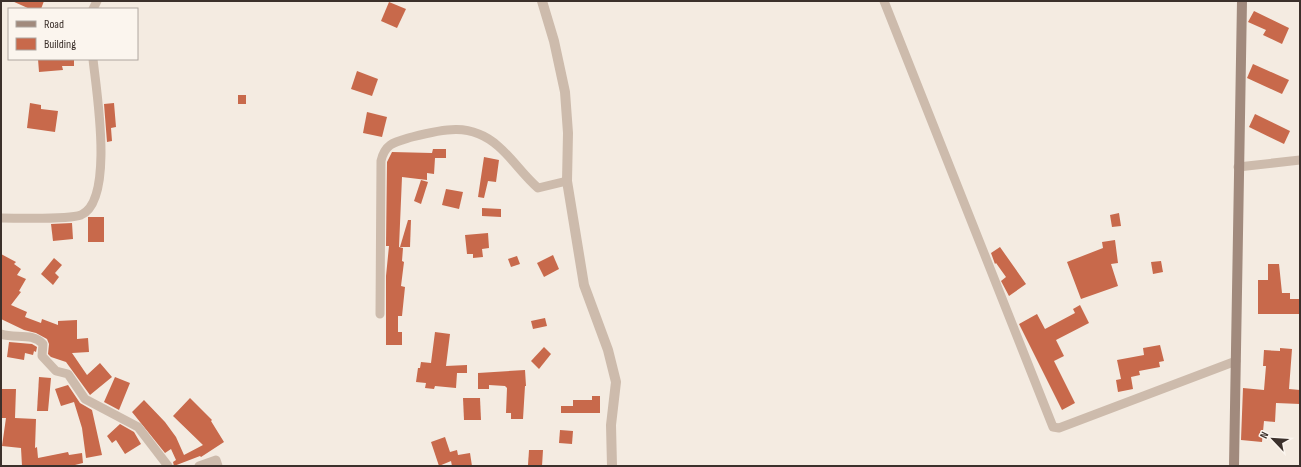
<svg xmlns="http://www.w3.org/2000/svg" width="1301" height="467" font-family="'Sofia Sans Condensed',sans-serif">
	<style>
		.building { fill: #c8694b }
		.lines { fill: none; stroke-linecap: round; stroke-linejoin: round }
		.minor { stroke: #cdbbac; stroke-width: 9 }
		.tertiary { stroke: #cdbbac; stroke-width: 10 }
		.secondary { stroke: #a18a7d; stroke-width: 10 }
	</style>
	<rect width="100%" height="100%" fill="#f4ebe1"/>
	<g class="building">
		<path d="M12 1H44L41 9H30Z"/>
		<path d="M389 2 406 9 397 28 381 21Z"/>
		<path d="M1254 11 1289 28 1282 44 1263 35 1266 30 1248 22Z"/>
		<path d="M38 59H74V66H62L63 70 39 72Z"/>
		<path d="M1253 64 1289 80 1282 94 1247 78Z"/>
		<path d="M357 71 378 79 372 96 351 89Z"/>
		<rect x="238" y="95" width="8" height="9"/>
		<path d="M30 103 41 105V109L58 111 55 132 27 128Z"/>
		<path d="M114 103 116 127 111 128 112 141 107 142 104 104Z"/>
		<path d="M367 112 387 117 382 137 363 133Z"/>
		<path d="M1255 114 1290 131 1284 144 1249 127Z"/>
		<path d="M433 149H446V158H435L434 174 427 173V180L402 177 399 247 403 248 402 261 404 262 401 286 405 287 402 316H398V332H402V345H386V276L389 246H386L387 162 392 152 432 153Z"/>
		<path d="M484 157 499 160 496 182 488 181 484 198 478 197Z"/>
		<path d="M421 180 428 182 421 204 414 201Z"/>
		<path d="M446 189 463 192 459 209 442 205Z"/>
		<path d="M482 208 501 209V217L482 216Z"/>
		<path d="M1119 213 1121 226 1112 227 1110 215Z"/>
		<rect x="88" y="217" width="16" height="25"/>
		<path d="M408 220H411L410 247H400Z"/>
		<path d="M72 223 73 239 53 241 51 224Z"/>
		<path d="M488 233 489 248 482 249 483 257 473 258V254H467L465 235Z"/>
		<path d="M1115 240 1118 263 1111 264 1118 286 1081 299 1067 262 1103 248 1102 242Z"/>
		<path d="M1000 247 1026 284 1009 296 1001 281 1006 277 996 263 995 264 991 253Z"/>
		<path d="M1 254 16 262 14 264 21 269 17 275 26 279 19 291 21 292 11 305 27 312 25 317 41 323 42 319 58 325V321L77 320V339L88 338 89 352 72 353 87 375 100 363 112 377 90 395 66 362 51 357 48 354 49 344 47 339 36 333 24 330 1 319Z"/>
		<path d="M553 255 559 269 544 277 537 263Z"/>
		<path d="M517 256 520 264 511 267 508 259Z"/>
		<path d="M54 258 62 265 55 273 59 277 53 285 41 274Z"/>
		<path d="M1161 261 1163 272 1153 274 1151 262Z"/>
		<path d="M1268 264H1279L1282 293H1290V299H1300V314H1258V280H1268Z"/>
		<path d="M1080 305 1089 323 1056 340 1064 356 1054 361 1075 403 1062 410 1019 324 1037 314 1045 329 1075 313 1073 309Z"/>
		<path d="M545 318 547 326 533 329 531 321Z"/>
		<path d="M435 332 450 334 446 366 467 365V373H457L456 388 435 386 434 389 425 388 426 383 416 382 418 368H420L421 362 431 363Z"/>
		<path d="M9 342 32 344 37 347 36 352 34 351 33 355 25 353 24 360 7 357Z"/>
		<path d="M1160 345 1164 361 1159 362 1160 367 1139 371 1140 375 1131 377 1133 389 1118 392 1116 380 1121 379 1117 360 1144 355 1143 348Z"/>
		<path d="M544 347 551 354 539 369 531 361Z"/>
		<path d="M1280 348 1292 349 1289 389 1300 390V404L1276 403 1275 422 1264 421 1262 442 1241 440 1243 388 1264 390 1266 366H1263L1264 350 1280 351Z"/>
		<path d="M525 370 526 386H525L523 419H511V413H506L507 388 505 386 489 385V389H478V373Z"/>
		<path d="M39 377 51 378 48 411H37Z"/>
		<path d="M115 377 130 383 119 410 104 402Z"/>
		<path d="M68 385 80 403 92 410 102 455 86 458 82 428 74 402 61 406 55 389Z"/>
		<path d="M1 389H16L15 418 36 419 35 448 37 447 38 458 68 452 69 455 82 453 83 463 71 466H22L21 448 2 446 6 418H1Z"/>
		<path d="M592 396H600V413H561V406H573V400H592Z"/>
		<path d="M190 398 212 420 211 421 224 442 201 457 200 456 174 466 173 462 176 460 171 449 165 453 132 412 144 400 165 422 176 437 184 455 203 445 173 416Z"/>
		<path d="M463 398H480L481 420H464Z"/>
		<path d="M120 424 134 432 141 444 125 454 116 440 112 443 107 436Z"/>
		<path d="M560 430 573 431 572 444 559 443Z"/>
		<path d="M445 437 450 452 457 450 458 455 470 453 472 466H452L451 461 439 466 431 442Z"/>
		<path d="M529 450H543L542 466 528 465Z"/>
	</g>
	<g class="lines">
		<g class="minor">
			<path d="M884 1 1053 427 1059 428 1236 361"/>
			<path d="M93 9 97 1"/>
			<path d="M1238 167 1300 160"/>
			<path d="M1 218C18 218 68 220 81 215 115 200 96 89 93 59"/>
			<path d="M380 314 381 161C385 143 395 142 412 137 443 129 471 122 498 146 513 159 523 175 538 188L567 181"/>
			<path d="M1 334C15 339 32 332 43 344L42 356 56 371 68 374 85 399 138 427 168 466"/>
			<path d="M199 466 216 460 218 466"/>
		</g>
		<path class="tertiary" d="M542 1 554 41 565 92 568 133 567 181 584 285 608 350 616 382 611 425 612 466"/>
		<path class="secondary" d="M1234 466 1242 1"/>
	</g>
	<rect width="1301" height="467" fill="none" stroke="#3b302b" stroke-width="4"/>
	<rect x="8" y="8" width="130" height="52" fill="#fbf5ee" stroke="#aea6a0"/>
	<rect x="16" y="21" width="20" height="6" fill="#a18a7d" stroke="#aea6a0"/>
	<text x="44" y="28" font-size="12" fill="#3b302b">Road</text>
	<rect x="16" y="38" width="20" height="12" fill="#c8694b" stroke="#aea6a0"/>
	<text x="44" y="48" font-size="12" fill="#3b302b">Building</text>
	<g transform="translate(1273 439) rotate(295)" stroke="#fbf5ee" stroke-width="3" paint-order="stroke">
	<path d="M0-3L7 15L0 10L-7 15Z" fill="#3b302b"/>
	<text y="-6" font-size="11" font-weight="bold" text-anchor="middle" fill="#3b302b">N</text>
	</g>
</svg>
